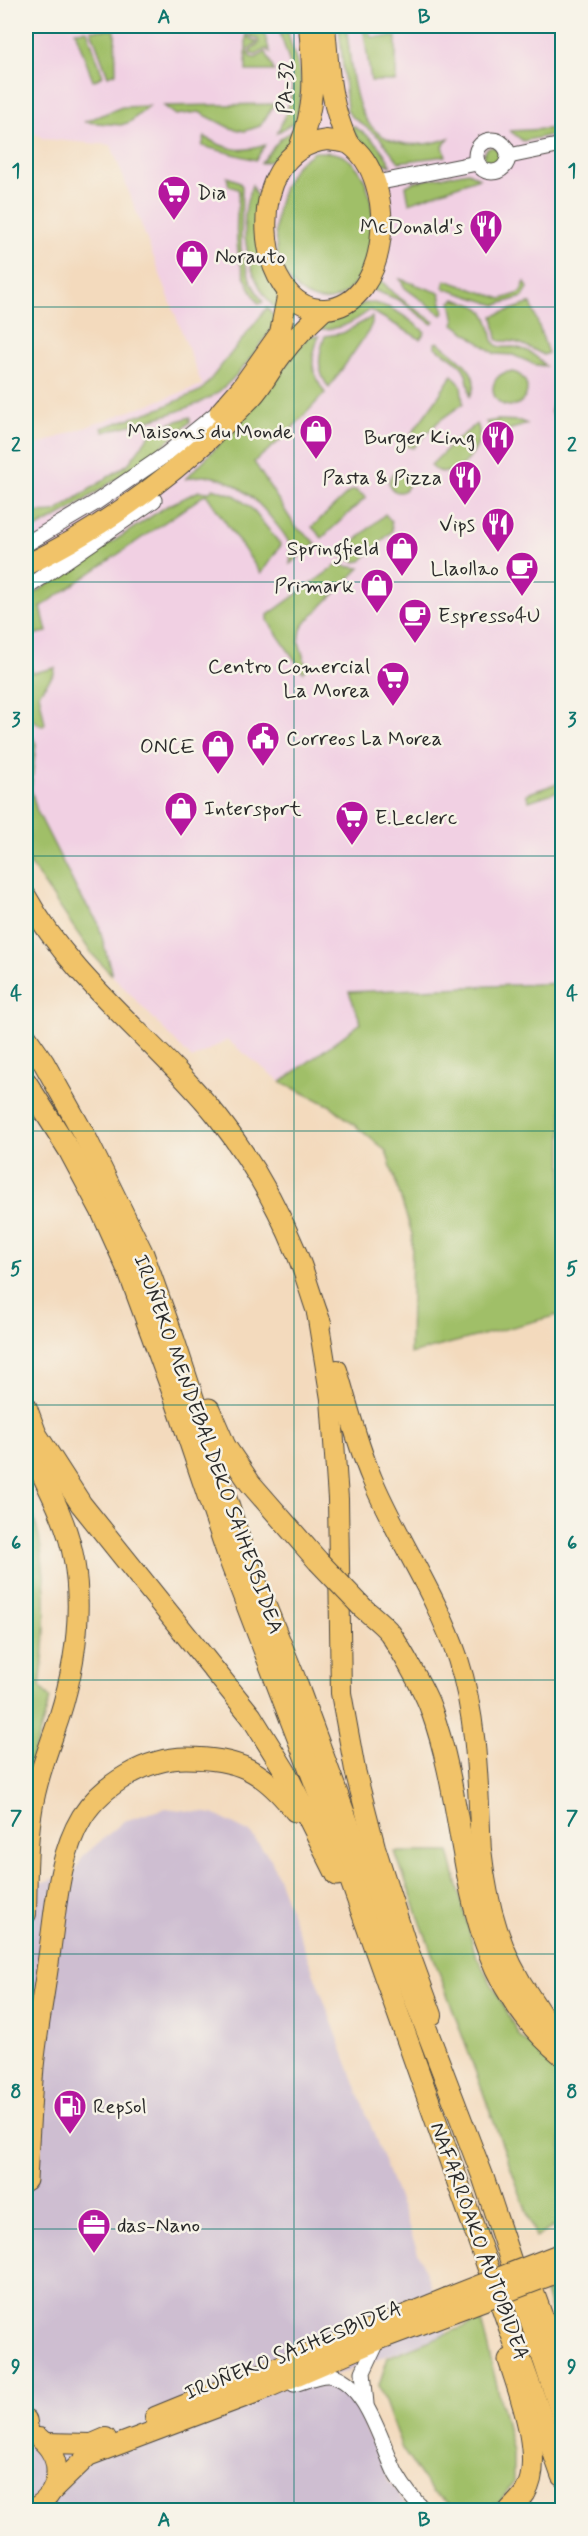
<svg xmlns="http://www.w3.org/2000/svg" width="588" height="2536" font-family="Mynerve,sans-serif">
	<style>
		.built { fill: #f1d0e3 }
		.industrial { fill: #cebed1 }
		.green { fill: #a0bf67; stroke: #667549; stroke-width: 1.5 }
		.lines { fill: none; stroke-linecap: round; stroke-linejoin: round }
		.tertiary-casing { stroke: #494541; stroke-width: 17 }
		.trunk-casing { stroke: #494541; stroke-width: 22 }
		.motorway-casing { stroke: #494541; stroke-width: 23 }
		.tertiary { stroke: #fff; stroke-width: 15 }
		.trunk { stroke: #f1c369; stroke-width: 20 }
		.motorway { stroke: #f1c369; stroke-width: 21 }
		.trunk-bridge-casing { stroke: #494541; stroke-width: 22; stroke-linecap: butt }
		.motorway-bridge-casing { stroke: #494541; stroke-width: 23; stroke-linecap: butt }
		.trunk-bridge { stroke: #f1c369; stroke-width: 20 }
		.motorway-bridge { stroke: #f1c369; stroke-width: 21 }
		.grid { fill: none; stroke: #0f766e; stroke-width: 1.5; stroke-opacity: 0.55 }
		.labels { text-anchor: middle; stroke-width: 5; stroke-linejoin: round; paint-order: stroke }
		.street-label { font-size: 21px; fill: #2b2b2b; stroke: #f7f3e8 }
		.poi-label { font-size: 21px; fill: #2b2b2b; stroke: #f7f3e8; text-anchor: end }
		.neatline { fill: none; stroke: #0f766e; stroke-width: 2 }
		.grid-label { font-size: 20px; text-anchor: middle; font-weight: bold; fill: #0f766e }
	</style>
	<rect width="100%" height="100%" fill="#f7f3e8"/>
	<filter id="ink" filterUnits="userSpaceOnUse"><feTurbulence type="fractalNoise" baseFrequency=".0167" numOctaves="2"/><feDisplacementMap in="SourceGraphic" scale="12" xChannelSelector="R" yChannelSelector="G"/><feConvolveMatrix kernelMatrix="1 2 1 2 8 2 1 2 1" color-interpolation-filters="sRGB"/></filter>
	<filter id="wash" filterUnits="userSpaceOnUse"><feTurbulence type="fractalNoise" baseFrequency=".008" numOctaves="4" result="noise"/><feDisplacementMap in="SourceGraphic" scale="24" xChannelSelector="R" yChannelSelector="G"/><feGaussianBlur stdDeviation="1.35" result="paint"/><feColorMatrix in="noise" values="0 0 0 0 0 0 0 0 0 0 0 0 0 0 0 0 0 1.4 0 .05"/><feComposite in="paint" operator="in"/></filter>
	<g filter="url(#wash)">
		<rect width="100%" height="100%" fill="#f3dabd"/>
		<path class="built" d="M26 26H562V983L350 992 361 1023 281 1082 227 1040 192 1059 92 954 26 858V449L202 385 111 145 44 139 26 129Z"/>
		<path class="industrial" d="M166 1808 213 1814 250 1833 271 1859 433 2292 447 2333 323 2380 331 2381 352 2399 389 2481 410 2510H26V1887L74 1873 83 1856 124 1821Z"/>
		<g class="green">
			<path d="M252 26H262L270 52 266 49 256 55 251 54V50L259 43 258 39 250 36Z"/>
			<path d="M339 26H346C350 52 351 82 360 107 374 146 415 151 449 138L443 146 446 156 399 162 380 138 350 115 347 109Z"/>
			<path d="M363 26H369L370 37H396V81H371Z"/>
			<path d="M87 30 103 76 93 81 75 31Z"/>
			<path d="M91 30H115L116 73 108 76Z"/>
			<path d="M288 31C290 45 295 55 299 68 304 85 300 104 296 121L277 133C298 91 296 78 280 34Z"/>
			<path d="M246 32 249 38 257 42 248 50 250 57 256 58 266 52 274 71H246Z"/>
			<path d="M275 104 260 126 245 131 230 128 199 112 176 115 164 106Z"/>
			<path d="M149 106 130 122 121 125 84 122 122 107Z"/>
			<path d="M346 123C367 132 382 145 391 166L375 160Z"/>
			<path d="M301 125C292 142 283 162 261 163L280 139Z"/>
			<path d="M562 128V133L523 141 510 131Z"/>
			<path d="M205 137C226 150 242 153 265 145L256 160 202 146Z"/>
			<circle cx="492" cy="155" r="8"/>
			<path d="M314 152C323 152 332 151 341 155 399 182 371 330 306 295 264 272 270 199 296 166 300 161 308 157 314 152Z"/>
			<path d="M468 172 479 178 409 203 406 186 414 182Z"/>
			<path d="M227 177 238 181 242 186 241 249 251 282 263 302 259 304C234 267 234 235 239 192L238 189 229 186Z"/>
			<path d="M252 185 260 205 259 245 263 262 278 294 279 312C247 283 236 225 252 185Z"/>
			<path d="M378 277 393 293 434 322 432 324 399 300 371 289Z"/>
			<path d="M400 279 440 293 444 313 442 315 405 288Z"/>
			<path d="M445 280 502 299 520 293 525 282 528 288 523 297 496 305 443 288Z"/>
			<path d="M455 299C478 306 485 305 491 330 492 335 492 340 495 344 501 349 506 347 513 347 526 348 537 356 545 366L536 365 513 355 495 354 454 324 455 321 451 302Z"/>
			<path d="M365 303C387 301 409 319 425 332L420 339 370 310C353 323 335 333 313 328L324 320Z"/>
			<path d="M531 303 548 353 544 355C525 346 522 341 500 341L497 339 493 316Z"/>
			<path d="M267 308 278 321C261 343 241 375 218 392 193 411 136 423 104 432L102 428 161 408 202 390Z"/>
			<path d="M372 317V323L368 332 329 388C316 370 318 356 325 336L343 333Z"/>
			<path d="M308 335 319 336C310 360 310 371 325 393L283 438 254 462 295 526 316 543 290 564C294 542 285 536 272 519 251 493 222 467 185 479 231 435 270 387 308 335Z"/>
			<path d="M438 342C454 355 485 373 470 396 467 364 461 364 435 347V343Z"/>
			<circle cx="510" cy="389" r="17"/>
			<path d="M452 375 461 385 463 404 439 421 413 448 403 445 438 397Z"/>
			<path d="M556 394 562 395V426L551 412Z"/>
			<path d="M190 417V422L152 455 70 510 26 534V514C36 510 45 515 57 511L128 464 152 432 165 425Z"/>
			<path d="M498 420 521 421 527 424C514 429 495 436 486 422Z"/>
			<path d="M477 424C488 446 456 483 434 469L431 465 455 441Z"/>
			<circle cx="399" cy="482" r="10"/>
			<path d="M213 488 236 496 252 509 281 545 261 574 206 494 41 607 47 632 26 636V599L167 506 199 491 209 492Z"/>
			<path d="M355 490 366 497 322 538 312 527 350 491Z"/>
			<path d="M385 514 391 521 392 531 361 561 355 562 339 555Z"/>
			<path d="M337 565 360 568 305 623 301 630 299 642 307 669 303 672 268 621V615Z"/>
			<path d="M26 646 32 673 55 668 54 674 39 693 45 724 43 726C17 720 25 667 26 646Z"/>
			<path d="M26 724 36 744 31 789 37 811 79 894 98 922 112 975 92 954 26 858Z"/>
			<path d="M562 782V790L529 801 526 794Z"/>
			<path d="M562 983V1314L410 1354 412 1234 386 1151 331 1106 281 1082 361 1023 349 992Z"/>
			<path d="M26 1496C30 1509 36 1523 39 1536 47 1584 47 1638 40 1686L50 1699 26 1778Z"/>
			<path d="M395 1852H449L475 1953 520 2037 562 2069V2222L536 2237Z"/>
			<path d="M562 2285V2344L545 2292Z"/>
			<path d="M481 2320 513 2452V2483L500 2502 471 2510H459L432 2492 402 2449 379 2385 388 2357Z"/>
		</g>
	</g>
	<g filter="url(#ink)">
		<g class="lines">
			<defs>
				<g id="tertiary">
					<circle cx="492" cy="156" r="16"/>
					<path d="M509 156 562 145"/>
					<path d="M376 183 477 163"/>
					<path d="M26 544 95 503 165 455 222 409"/>
					<path d="M26 588 154 500"/>
					<path d="M294 2384C305 2381 318 2374 329 2375 366 2380 382 2446 396 2474 404 2488 413 2500 424 2510"/>
					<path d="M366 2404 363 2372 378 2340"/>
				</g>
				<g id="trunk">
					<path d="M325 26C329 70 329 101 348 143"/>
					<path d="M327 140C333 141 343 141 349 144 399 178 391 306 325 309 254 312 239 150 327 140Z"/>
					<path d="M299 148C317 103 313 73 309 26"/>
					<path d="M220 412 241 388 280 333 288 292"/>
					<path d="M26 565C110 525 188 465 252 397 263 385 271 369 281 356 294 338 309 324 325 309"/>
					<path d="M26 896C73 982 156 1040 217 1116 250 1158 277 1205 297 1254 306 1276 312 1300 321 1323"/>
					<path d="M317 1313 331 1399 338 1499 341 1693 355 1770 375 1847 405 1941 432 2015"/>
					<path d="M337 1370C348 1407 357 1444 372 1479 398 1540 437 1596 458 1659 478 1721 478 1788 481 1853"/>
					<path d="M26 1443C44 1480 67 1519 74 1560 83 1613 75 1667 59 1718 49 1748 37 1778 32 1810 26 1844 27 1880 26 1914"/>
					<path d="M525 2268 562 2370"/>
					<path d="M155 2417 447 2298"/>
					<path d="M46 2443 92 2444 106 2438"/>
					<path d="M53 2490 88 2456 260 2391 378 2340 453 2312"/>
					<path d="M30 2510C61 2497 66 2459 39 2438"/>
				</g>
				<g id="motorway">
					<path d="M26 1037 44 1063 87 1140 143 1254 174 1340 244 1553 295 1679 357 1848 483 2177 562 2415"/>
					<path d="M26 1082 69 1150 101 1210 128 1270 175 1398 230 1561 330 1822 562 2476"/>
					<path d="M26 1407 36 1434 81 1504 251 1716 285 1771 337 1875"/>
					<path d="M209 1409 225 1446 250 1483 318 1561"/>
					<path d="M363 1608C372 1616 383 1624 390 1633 400 1648 426 1693 431 1709 475 1831 451 1963 562 2055"/>
					<path d="M481 1853C487 1907 500 1954 531 1999 538 2009 544 2021 553 2029"/>
					<path d="M26 2180C28 2142 30 2104 33 2067 37 2027 45 1988 50 1949 56 1906 59 1855 82 1817 103 1784 147 1758 186 1758 238 1758 263 1770 295 1811"/>
					<path d="M509 2360C520 2394 545 2460 525 2493 521 2499 515 2505 510 2510"/>
					<path d="M26 2420 28 2432"/>
				</g>
			</defs>
			<use href="#tertiary" class="tertiary-casing"/>
			<use href="#trunk" class="trunk-casing"/>
			<use href="#motorway" class="motorway-casing"/>
			<use href="#tertiary" class="tertiary"/>
			<use href="#trunk" class="trunk"/>
			<use href="#motorway" class="motorway"/>
			<defs>
				<g id="trunk-bridge">
					<path d="M447 2298 562 2253"/>
					<path d="M453 2312 562 2271"/>
				</g>
				<path id="motorway-bridge" d="M318 1561 363 1608"/>
			</defs>
			<use href="#trunk-bridge" class="trunk-bridge-casing"/>
			<use href="#motorway-bridge" class="motorway-bridge-casing"/>
			<use href="#trunk-bridge" class="trunk-bridge"/>
			<use href="#motorway-bridge" class="motorway-bridge"/>
		</g>
	</g>
	<path class="grid" d="M294 26V2510M26 307H562M26 582H562M26 856H562M26 1131H562M26 1405H562M26 1680H562M26 1954H562M26 2229H562"/>
	<defs>
		<symbol id="supermarket-pin" viewBox="-11 -11 22 30"><path d="M0 17L-7.5 6A9.5 9.5 0 1 1 7.5 6Z" fill="#b5179e" stroke="#f7f3e8"/><path d="M-6-5.5h2.5l.6 2H6L4.5 2H-2.5L-4.4-4H-6ZM-1.5 3.2a1.3 1.3 0 1 0 .1 0ZM3 3.2a1.3 1.3 0 1 0 .1 0Z" fill="#fff"/></symbol>
		<symbol id="restaurant-pin" viewBox="-11 -11 22 30"><path d="M0 17L-7.5 6A9.5 9.5 0 1 1 7.5 6Z" fill="#b5179e" stroke="#f7f3e8"/><path d="M-5-6h1v4h1v-4h1v4h1v-4h1v5L-1.5 .5V6h-2V.5L-5-1ZM5-6V6H3V1.5H1.5Q1.5-4 5-6Z" fill="#fff"/></symbol>
		<symbol id="shop-pin" viewBox="-11 -11 22 30"><path d="M0 17L-7.5 6A9.5 9.5 0 1 1 7.5 6Z" fill="#b5179e" stroke="#f7f3e8"/><path d="M-5-2.5h2.3a2.7 3.5 0 0 1 5.4 0H5L5.5 6h-11ZM-1.5-2.5h3a1.5 2.3 0 0 0-3 0Z" fill="#fff"/></symbol>
		<symbol id="cafe-pin" viewBox="-11 -11 22 30"><path d="M0 17L-7.5 6A9.5 9.5 0 1 1 7.5 6Z" fill="#b5179e" stroke="#f7f3e8"/><path d="M-5.5-4.5H6V0H3Q3 3.5 0 3.5H-2.5Q-5.5 3.5-5.5 0ZM3-3.2v2h1.7v-2ZM-6 4.5H4V6H-6Z" fill="#fff"/></symbol>
		<symbol id="civic-pin" viewBox="-11 -11 22 30"><path d="M0 17L-7.5 6A9.5 9.5 0 1 1 7.5 6Z" fill="#b5179e" stroke="#f7f3e8"/><path d="M-.6-6.5H3V-4.5H.6V-3L4-1V1h2V6H-6V1h2V-1L-.6-3ZM-1.2 2.5V6h2.4V2.5Z" fill="#fff"/></symbol>
		<symbol id="fuel-pin" viewBox="-11 -11 22 30"><path d="M0 17L-7.5 6A9.5 9.5 0 1 1 7.5 6Z" fill="#b5179e" stroke="#f7f3e8"/><path d="M-5.5-6h7V0h2V4h1.3V-2.5L3-4.5l.8-.8L6-3V5H2.5V1h-1V6h-7ZM-4.2-4.7v3.2H.2V-4.7Z" fill="#fff"/></symbol>
		<symbol id="office-pin" viewBox="-11 -11 22 30"><path d="M0 17L-7.5 6A9.5 9.5 0 1 1 7.5 6Z" fill="#b5179e" stroke="#f7f3e8"/><path d="M-6-3h4V-5.5h4V-3h4V5H-6ZM-1-4.5V-3h2v-1.5ZM-6 0V1H6V0Z" fill="#fff"/></symbol>
	</defs>
	<g fill-rule="evenodd">
		<use href="#supermarket-pin" x="155" y="173" width="38" height="52"/>
		<use href="#restaurant-pin" x="467" y="207" width="38" height="52"/>
		<use href="#shop-pin" x="173" y="237" width="38" height="52"/>
		<use href="#shop-pin" x="297" y="412" width="38" height="52"/>
		<use href="#restaurant-pin" x="479" y="418" width="38" height="52"/>
		<use href="#restaurant-pin" x="446" y="458" width="38" height="52"/>
		<use href="#restaurant-pin" x="479" y="505" width="38" height="52"/>
		<use href="#shop-pin" x="383" y="529" width="38" height="52"/>
		<use href="#cafe-pin" x="503" y="549" width="38" height="52"/>
		<use href="#shop-pin" x="358" y="566" width="38" height="52"/>
		<use href="#cafe-pin" x="396" y="596" width="38" height="52"/>
		<use href="#supermarket-pin" x="374" y="659" width="38" height="52"/>
		<use href="#civic-pin" x="244" y="719" width="38" height="52"/>
		<use href="#shop-pin" x="199" y="727" width="38" height="52"/>
		<use href="#shop-pin" x="162" y="789" width="38" height="52"/>
		<use href="#supermarket-pin" x="333" y="798" width="38" height="52"/>
		<use href="#fuel-pin" x="51" y="2087" width="38" height="52"/>
		<use href="#office-pin" x="75" y="2206" width="38" height="52"/>
	</g>
	<g class="labels">
		<g class="street-label">
			<text transform="translate(285 87) rotate(-88)" y="7">PA-32</text>
			<text transform="translate(209 1444) rotate(70)" y="7">IRUÑEKO MENDEBALDEKO SAIHESBIDEA</text>
			<text transform="translate(480 2241) rotate(70)" y="7">NAFARROAKO AUTOBIDEA</text>
			<text transform="translate(293 2350) rotate(-22)" y="7">IRUÑEKO SAIHESBIDEA</text>
		</g>
		<g class="poi-label">
			<text x="197" y="199" text-anchor="start">Dia</text>
			<text x="463" y="233">McDonald's</text>
			<text x="215" y="263" text-anchor="start">Norauto</text>
			<text x="293" y="438">Maisons du Monde</text>
			<text x="475" y="444">Burger King</text>
			<text x="442" y="484">Pasta &amp; Pizza</text>
			<text x="475" y="531">Vips</text>
			<text x="379" y="555">Springfield</text>
			<text x="499" y="575">Llaollao</text>
			<text x="354" y="592">Primark</text>
			<text x="438" y="622" text-anchor="start">Espresso4U</text>
			<text x="370" y="673">Centro Comercial<tspan x="370" dy="24">La Morea</tspan></text>
			<text x="286" y="745" text-anchor="start">Correos La Morea</text>
			<text x="195" y="753">ONCE</text>
			<text x="204" y="815" text-anchor="start">Intersport</text>
			<text x="375" y="824" text-anchor="start">E.Leclerc</text>
			<text x="93" y="2113" text-anchor="start">Repsol</text>
			<text x="117" y="2232" text-anchor="start">das-Nano</text>
		</g>
	</g>
	<rect width="588" height="2536" fill="none" stroke="#f7f3e8" stroke-width="66"/>
	<rect x="33" y="33" width="522" height="2470" class="neatline"/>
	<g class="grid-label">
		<text x="164" y="23">A</text>
		<text x="424" y="23">B</text>
		<text x="16" y="177">1</text>
		<text x="572" y="177">1</text>
		<text x="16" y="451">2</text>
		<text x="572" y="451">2</text>
		<text x="16" y="726">3</text>
		<text x="572" y="726">3</text>
		<text x="16" y="1000">4</text>
		<text x="572" y="1000">4</text>
		<text x="16" y="1275">5</text>
		<text x="572" y="1275">5</text>
		<text x="16" y="1549">6</text>
		<text x="572" y="1549">6</text>
		<text x="16" y="1824">7</text>
		<text x="572" y="1824">7</text>
		<text x="16" y="2098">8</text>
		<text x="572" y="2098">8</text>
		<text x="16" y="2373">9</text>
		<text x="572" y="2373">9</text>
		<text x="164" y="2526">A</text>
		<text x="424" y="2526">B</text>
	</g>
</svg>
